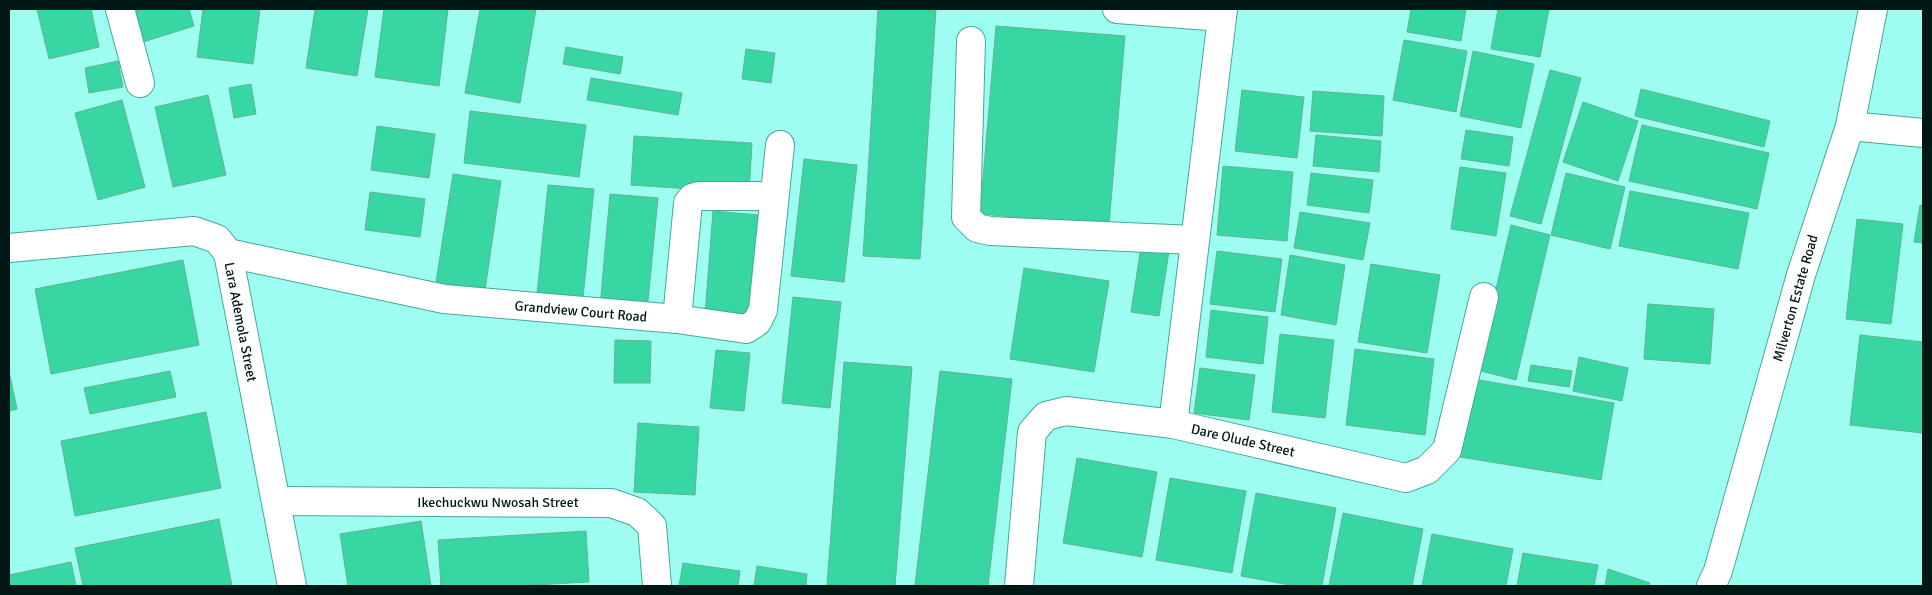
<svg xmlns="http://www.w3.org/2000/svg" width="1932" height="595" font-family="Signika,sans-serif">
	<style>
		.building { fill: #37d6a2; stroke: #63b292 }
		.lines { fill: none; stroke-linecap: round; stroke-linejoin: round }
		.minor-casing { stroke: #46a79c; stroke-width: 30 }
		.minor { stroke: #fff; stroke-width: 28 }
		.labels { text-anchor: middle; stroke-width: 5; stroke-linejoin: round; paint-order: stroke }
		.street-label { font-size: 14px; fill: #001815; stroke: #fff }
	</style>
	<rect width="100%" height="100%" fill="#9efdf1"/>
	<g class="building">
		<path d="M37 9H91L99 47 49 59Z"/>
		<path d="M133 9H189L194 26 143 42Z"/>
		<path d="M203 9H260L253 64 197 57Z"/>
		<path d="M315 9H368L357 76 306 68Z"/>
		<path d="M384 9H448L439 86 375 77Z"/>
		<path d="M480 9H536L520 103 465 93Z"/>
		<path d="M878 9H936L920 259 863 256Z"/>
		<path d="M1411 9H1466L1461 41 1407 32Z"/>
		<path d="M1498 9H1549L1540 57 1491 49Z"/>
		<path d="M996 26 1125 36 1109 225 980 214Z"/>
		<path d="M1404 40 1467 51 1456 112 1393 100Z"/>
		<path d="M566 47 623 57 620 74 563 64Z"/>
		<path d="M746 49 775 53 771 83 742 79Z"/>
		<path d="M1473 51 1534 64 1521 128 1460 116Z"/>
		<path d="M118 61 123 87 89 93 85 68Z"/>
		<path d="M1550 70 1581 78 1541 224 1510 216Z"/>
		<path d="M591 78 682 93 678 115 587 100Z"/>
		<path d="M251 84 256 114 234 118 229 88Z"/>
		<path d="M1641 89 1770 121 1764 147 1635 116Z"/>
		<path d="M1242 90 1304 97 1297 158 1235 151Z"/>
		<path d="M1313 91 1384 96 1382 136 1310 131Z"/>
		<path d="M208 95 226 175 173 187 155 107Z"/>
		<path d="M122 100 145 187 98 200 75 113Z"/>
		<path d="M1583 102 1638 121 1618 181 1563 162Z"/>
		<path d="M470 111 586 125 579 177 464 163Z"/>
		<path d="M1642 125 1769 153 1757 209 1629 181Z"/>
		<path d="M377 126 435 134 429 178 371 170Z"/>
		<path d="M1466 130 1513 137 1509 166 1461 159Z"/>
		<path d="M1316 135 1381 141 1379 172 1313 166Z"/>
		<path d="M634 136 752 143 749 193 631 185Z"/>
		<path d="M804 159 857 165 844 282 791 276Z"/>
		<path d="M1223 166 1293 172 1287 241 1217 235Z"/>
		<path d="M1460 167 1506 173 1496 236 1451 229Z"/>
		<path d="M1311 173 1373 180 1369 213 1307 205Z"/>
		<path d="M1566 173 1625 187 1610 249 1551 235Z"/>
		<path d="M453 174 501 181 485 290 436 282Z"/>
		<path d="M548 185 594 189 583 298 537 294Z"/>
		<path d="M1630 191 1749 213 1738 269 1619 246Z"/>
		<path d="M370 192 425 199 420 237 365 230Z"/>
		<path d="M610 194 658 198 647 311 600 307Z"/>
		<path d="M1920 205 1923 206V243L1914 242Z"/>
		<path d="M713 211 759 215 750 318 705 315Z"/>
		<path d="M1300 212 1370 223 1363 260 1294 248Z"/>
		<path d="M1857 219 1903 224 1891 324 1846 319Z"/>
		<path d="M1511 225 1550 235 1516 380 1477 370Z"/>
		<path d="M1141 247 1169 251 1159 316 1131 312Z"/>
		<path d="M1217 251 1282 259 1275 312 1210 304Z"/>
		<path d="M1290 255 1345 265 1336 325 1281 315Z"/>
		<path d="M183 260 199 345 51 374 35 289Z"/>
		<path d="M1371 264 1440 275 1427 353 1358 342Z"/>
		<path d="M1024 268 1109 281 1094 372 1010 359Z"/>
		<path d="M793 297 841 302 830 408 782 403Z"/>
		<path d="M1648 304 1714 309 1710 364 1644 359Z"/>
		<path d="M1211 310 1268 317 1263 364 1206 357Z"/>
		<path d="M1280 334 1334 340 1325 418 1272 412Z"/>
		<path d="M1860 335 1923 342V433L1850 425Z"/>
		<path d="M615 340 651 341 650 383H614Z"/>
		<path d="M1355 349 1434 359 1425 435 1346 425Z"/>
		<path d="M716 350 750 353 744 411 710 408Z"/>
		<path d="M1579 357 1628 368 1622 401 1573 391Z"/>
		<path d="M844 362 912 367 895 586 827 585Z"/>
		<path d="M1531 365 1572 371 1569 387 1528 381Z"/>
		<path d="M1200 368 1255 375 1249 420 1194 413Z"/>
		<path d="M9 371 17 409 9 411Z"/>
		<path d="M170 371 176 397 90 414 84 388Z"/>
		<path d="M940 371 1012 379 988 586 915 585Z"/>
		<path d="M1473 379 1614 403 1601 480 1460 457Z"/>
		<path d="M206 412 221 488 75 516 61 441Z"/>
		<path d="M638 423 699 427 695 495 634 492Z"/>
		<path d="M1077 458 1157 472 1142 557 1063 543Z"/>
		<path d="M1170 478 1246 491 1232 573 1156 560Z"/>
		<path d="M1256 493 1336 508 1322 586H1295L1241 576Z"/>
		<path d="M1343 513 1423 529 1412 586H1329Z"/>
		<path d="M219 519 232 586H83L75 548Z"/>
		<path d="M421 521 431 586H348L340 534Z"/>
		<path d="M586 531 589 582 514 586H441L438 540Z"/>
		<path d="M1432 534 1513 549 1506 586H1422Z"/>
		<path d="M1523 553 1598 565 1594 586H1517Z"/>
		<path d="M71 562 76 586H9V575Z"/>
		<path d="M683 563 740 571 738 586H679Z"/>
		<path d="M757 566 807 574 806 586H754Z"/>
		<path d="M1608 569 1650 583 1648 586H1605Z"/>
	</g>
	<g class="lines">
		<defs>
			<g id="minor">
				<path d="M120 9 140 83"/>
				<path d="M1117 9 1222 17"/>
				<path d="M971 41 966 217 977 228 990 231 1195 240"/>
				<path d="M1850 126 1923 133"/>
				<path d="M9 248 194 231 217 239 228 253 292 586"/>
				<path d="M228 253 444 299 677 319 746 329 757 322 763 310 780 145"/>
				<path d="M677 319 688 203 692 198 699 196H774"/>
				<path d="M1173 424 1223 9"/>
				<path d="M276 501 611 503 637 512 652 526 657 586"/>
				<path d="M1019 586 1032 432 1046 416 1066 411 1173 424 1406 478 1427 470 1447 450 1484 297"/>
				<path d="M1711 586 1718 571 1801 275 1850 126 1873 9"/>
			</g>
		</defs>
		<use href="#minor" class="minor-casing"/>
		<use href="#minor" class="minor"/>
	</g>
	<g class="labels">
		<g class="street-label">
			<text transform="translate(1795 298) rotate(-74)" y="5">Milverton Estate Road</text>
			<text transform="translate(581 311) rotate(5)" y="5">Grandview Court Road</text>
			<text transform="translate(241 322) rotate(79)" y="5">Lara Ademola Street</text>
			<text transform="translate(1243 440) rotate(13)" y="5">Dare Olude Street</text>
			<text x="498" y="507">Ikechuckwu Nwosah Street</text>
		</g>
	</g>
	<rect width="1932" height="595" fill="none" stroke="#001815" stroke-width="20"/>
</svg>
